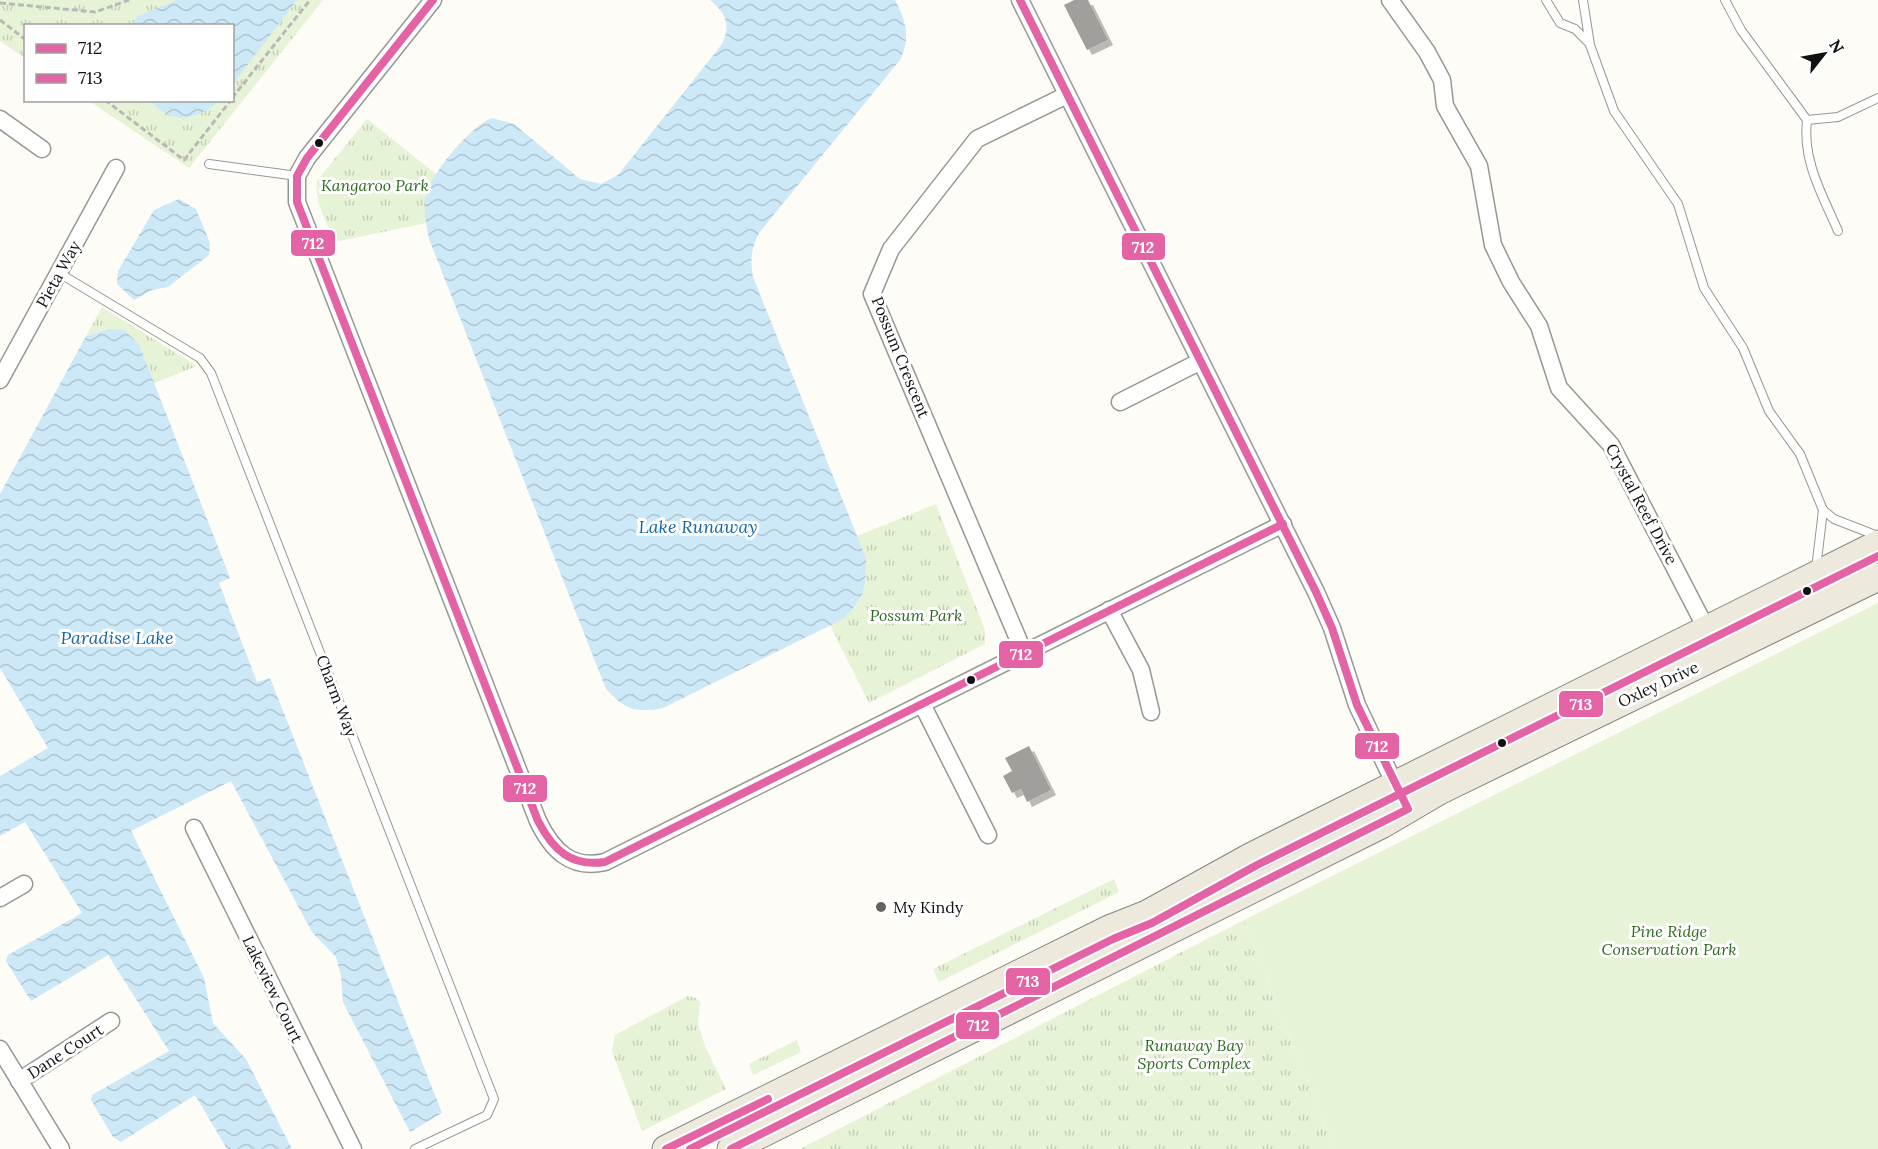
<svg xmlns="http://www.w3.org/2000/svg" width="1878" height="1149" font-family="Lora,serif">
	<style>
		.grass { fill: #e7f3d7 }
		.park { fill: url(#park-tufts) }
		.water { fill: url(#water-waves) }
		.building { fill: #a19f9c; filter: url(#shadow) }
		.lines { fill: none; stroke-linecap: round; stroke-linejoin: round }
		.service-casing { stroke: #979795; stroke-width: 10 }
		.minor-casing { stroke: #979795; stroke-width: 19 }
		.primary-casing { stroke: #858482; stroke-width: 29 }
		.path { stroke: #b9b9b8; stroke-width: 3; stroke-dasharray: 6 3; stroke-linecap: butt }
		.service { stroke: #fffffe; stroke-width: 8 }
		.minor { stroke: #fffffe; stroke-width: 16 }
		.primary { stroke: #ede9dc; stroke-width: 27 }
		.bus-1-casing { stroke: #fff; stroke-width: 12 }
		.bus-2-casing { stroke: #fff; stroke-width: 12 }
		.bus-1 { stroke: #e463a4; stroke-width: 8 }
		.bus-2 { stroke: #e463a4; stroke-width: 8 }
		.bus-dot { fill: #111; stroke: #fff; stroke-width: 2 }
		.poi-dot { fill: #646362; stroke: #fff; stroke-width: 2 }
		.labels { text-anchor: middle; stroke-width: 6; stroke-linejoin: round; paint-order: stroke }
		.park-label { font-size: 16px; font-style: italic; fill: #2f6b1f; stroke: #fff }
		.street-label { font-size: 16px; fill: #111; stroke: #fff }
		.poi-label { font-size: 16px; fill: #111; stroke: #fff; text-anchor: start }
		.water-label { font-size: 18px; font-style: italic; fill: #1768a6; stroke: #fff }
		.line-badge { stroke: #fff; stroke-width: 2 }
		.badge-label { font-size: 16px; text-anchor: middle; font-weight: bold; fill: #fff }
	</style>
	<defs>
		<pattern id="park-tufts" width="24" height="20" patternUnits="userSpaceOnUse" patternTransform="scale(1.5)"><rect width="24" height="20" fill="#e7f3d7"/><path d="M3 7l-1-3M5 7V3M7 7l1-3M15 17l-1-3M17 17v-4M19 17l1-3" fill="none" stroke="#c5cfb8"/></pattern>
		<pattern id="water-waves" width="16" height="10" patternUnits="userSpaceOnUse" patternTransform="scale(1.5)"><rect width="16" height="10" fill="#cde8f7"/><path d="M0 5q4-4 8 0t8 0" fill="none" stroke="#afc6d3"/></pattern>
		<filter id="shadow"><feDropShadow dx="5" dy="5" stdDeviation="0" flood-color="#0004"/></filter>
	</defs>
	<rect width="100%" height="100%" fill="#fdfcf7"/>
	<path class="grass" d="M1878 603V1149H1334L1244 920Z"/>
	<g class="park">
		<path d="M0 0H323L189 168 89 101 232 100V26H26L25 58 0 41Z"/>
		<path d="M367 119 436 174C428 190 423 205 426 223L335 242C327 223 314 201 317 181Z"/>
		<path d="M102 307 197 366 154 383 139 344 110 329 86 336Z"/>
		<path d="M936 504 985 630V644L869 703 830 625C870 605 873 575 857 536Z"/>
		<path d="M1114 879 1119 892 939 982 933 969Z"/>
		<path d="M1244 920 1334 1149H800Z"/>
		<path d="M688 996 696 998 700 1002 698 1024 705 1046 726 1089 642 1131 612 1051 615 1035Z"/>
		<path d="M797 1040 801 1052 753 1075 749 1064Z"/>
	</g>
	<g class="water">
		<path d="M177 0H297L233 84 232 26 132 25 138 16Z"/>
		<path d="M710 0H895C906 21 911 38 900 60L759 233C751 248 750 261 753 277L866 558C866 589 866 596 843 619L663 708C634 713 626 710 606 689L429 239C426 223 422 207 427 192 435 169 470 127 492 118L514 124 580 179 601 184 618 175 722 44C731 25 726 13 710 0Z"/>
		<path d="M151 101H220C196 120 173 126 151 101Z"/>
		<path d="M179 199 196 209 210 243 209 255 168 287 152 290 134 300 117 284 118 271 154 210Z"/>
		<path d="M110 329 124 330 139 344 230 578 219 583 257 682 270 678 442 1113 410 1132 343 1002 341 976 336 957 312 932 231 781 131 831 204 978 213 1023 246 1059 292 1149H227L195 1095 121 1142 113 1137 91 1100 92 1095 169 1051 108 955 31 1001 6 961 8 955 82 913 25 822 0 836V776L48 748 0 668V494L86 336Z"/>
	</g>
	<g class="building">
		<path d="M1074 0H1088L1108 40 1087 50 1064 5Z"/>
		<path d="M1029 746 1051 790 1027 802 1021 789 1012 793 1003 776 1012 771 1005 758Z"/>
	</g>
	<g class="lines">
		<defs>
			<g id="service">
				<path d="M1546 0 1560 23 1575 29 1588 42"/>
				<path d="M1583 0 1590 45 1614 111 1678 204 1704 288 1743 348 1769 411 1800 454 1823 510 1834 519 1878 536"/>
				<path d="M1725 0 1741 30 1807 120 1838 117 1878 98"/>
				<path d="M1807 120C1802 160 1822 194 1838 231"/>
				<path d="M209 164 297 176"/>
				<path d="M59 273 200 358 211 373 494 1099 487 1115 415 1149"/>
				<path d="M1816 569 1823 510"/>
			</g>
			<g id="minor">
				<path d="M433 0 307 158 297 176V202L538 821C552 850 571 870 605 862L1283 524"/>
				<path d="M1020 0 1316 592 1332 628 1357 705 1399 793"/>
				<path d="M1390 0 1427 52 1442 80 1445 106 1479 166 1493 245 1511 282 1539 326 1559 388 1611 445 1707 630"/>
				<path d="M0 119 42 149"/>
				<path d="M0 380 116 168"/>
				<path d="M1120 402 1199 362"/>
				<path d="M1109 610 1141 670 1151 712"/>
				<path d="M1024 653 872 294 891 249 977 139 1067 95"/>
				<path d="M922 704 988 835"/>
				<path d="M194 828 353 1149"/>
				<path d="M0 898 24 884"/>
				<path d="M0 1049 61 1149"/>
				<path d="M19 1081 111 1021"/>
			</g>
			<g id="primary">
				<path d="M666 1149 1109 929 1147 914 1252 856 1878 544"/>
				<path d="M731 1149 1381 825 1439 791 1878 577"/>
			</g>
		</defs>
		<use href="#service" class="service-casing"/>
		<use href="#minor" class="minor-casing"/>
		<use href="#primary" class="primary-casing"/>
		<g class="path">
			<path d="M0 3 95 12 129 0"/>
			<path d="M0 20 26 40"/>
			<path d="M232 98 310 0"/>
			<path d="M105 100 184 160 231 100"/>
		</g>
		<use href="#service" class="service"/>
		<use href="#minor" class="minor"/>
		<use href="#primary" class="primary"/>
		<defs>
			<g id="bus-1">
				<path d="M433 0 307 158 297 176V202L538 821C553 850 571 867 605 862L1283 524"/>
				<path d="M666 1149 768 1099"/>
				<path d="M731 1149 1408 809 1357 705 1332 628 1316 592 1020 0"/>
			</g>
			<path id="bus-2" d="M690 1149 1113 939 1152 923 1257 865 1878 556"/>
		</defs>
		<use href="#bus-1" class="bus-1-casing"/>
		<use href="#bus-2" class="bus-2-casing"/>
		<use href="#bus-1" class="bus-1"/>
		<use href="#bus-2" class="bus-2"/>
	</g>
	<g class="bus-dot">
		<circle cx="319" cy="143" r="5"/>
		<circle cx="1807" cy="591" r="5"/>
		<circle cx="971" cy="680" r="5"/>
		<circle cx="1502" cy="743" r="5"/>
	</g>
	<circle class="poi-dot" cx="881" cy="907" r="6"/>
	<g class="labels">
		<g class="park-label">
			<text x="375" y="191">Kangaroo Park</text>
			<text x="916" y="621">Possum Park</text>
			<text x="1669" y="937">Pine Ridge<tspan x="1669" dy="18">Conservation Park</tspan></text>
			<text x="1194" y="1051">Runaway Bay<tspan x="1194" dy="18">Sports Complex</tspan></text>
		</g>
		<g class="street-label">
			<text transform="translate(58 274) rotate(-61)" y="6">Pieta Way</text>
			<text transform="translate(901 357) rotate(68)" y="6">Possum Crescent</text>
			<text transform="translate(1642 504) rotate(62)" y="6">Crystal Reef Drive</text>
			<text transform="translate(1658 684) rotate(-25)" y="6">Oxley Drive</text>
			<text transform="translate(337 696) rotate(69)" y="6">Charm Way</text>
			<text transform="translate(273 989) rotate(64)" y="6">Lakeview Court</text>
			<text transform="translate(65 1051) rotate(-33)" y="6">Dane Court</text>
		</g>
		<g class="poi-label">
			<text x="893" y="913">My Kindy</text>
		</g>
		<g class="water-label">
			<text x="698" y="533">Lake Runaway</text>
			<text x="117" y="644">Paradise Lake</text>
		</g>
	</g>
	<g class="line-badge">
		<rect x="290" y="229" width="46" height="28" rx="6" fill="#e463a4"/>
		<rect x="1121" y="232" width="45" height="29" rx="6" fill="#e463a4"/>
		<rect x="998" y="640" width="46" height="29" rx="6" fill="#e463a4"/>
		<rect x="1558" y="690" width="46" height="28" rx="6" fill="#e463a4"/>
		<rect x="1354" y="732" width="46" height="28" rx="6" fill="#e463a4"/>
		<rect x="502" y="774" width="46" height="29" rx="6" fill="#e463a4"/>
		<rect x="1005" y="967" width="46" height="29" rx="6" fill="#e463a4"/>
		<rect x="955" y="1011" width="45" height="29" rx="6" fill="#e463a4"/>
	</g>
	<g class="badge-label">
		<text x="313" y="249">712</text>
		<text x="1143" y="253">712</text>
		<text x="1021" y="660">712</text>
		<text x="1581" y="710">713</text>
		<text x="1377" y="752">712</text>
		<text x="525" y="794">712</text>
		<text x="1028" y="987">713</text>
		<text x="978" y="1031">712</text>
	</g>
	<rect x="24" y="24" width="210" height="78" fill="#ffffff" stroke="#a0a0a0" stroke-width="1.5"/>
	<rect x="36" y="44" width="30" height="9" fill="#e463a4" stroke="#a0a0a0" stroke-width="1.5"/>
	<text x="78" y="54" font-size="18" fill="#111111">712</text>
	<rect x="36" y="74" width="30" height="9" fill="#e463a4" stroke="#a0a0a0" stroke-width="1.5"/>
	<text x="78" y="84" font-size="18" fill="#111111">713</text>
	<g transform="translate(1824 54) rotate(59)" stroke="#ffffff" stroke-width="4.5" paint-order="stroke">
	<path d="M0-4.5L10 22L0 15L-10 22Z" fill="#111111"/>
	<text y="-9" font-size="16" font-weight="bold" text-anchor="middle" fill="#111111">N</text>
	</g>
</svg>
